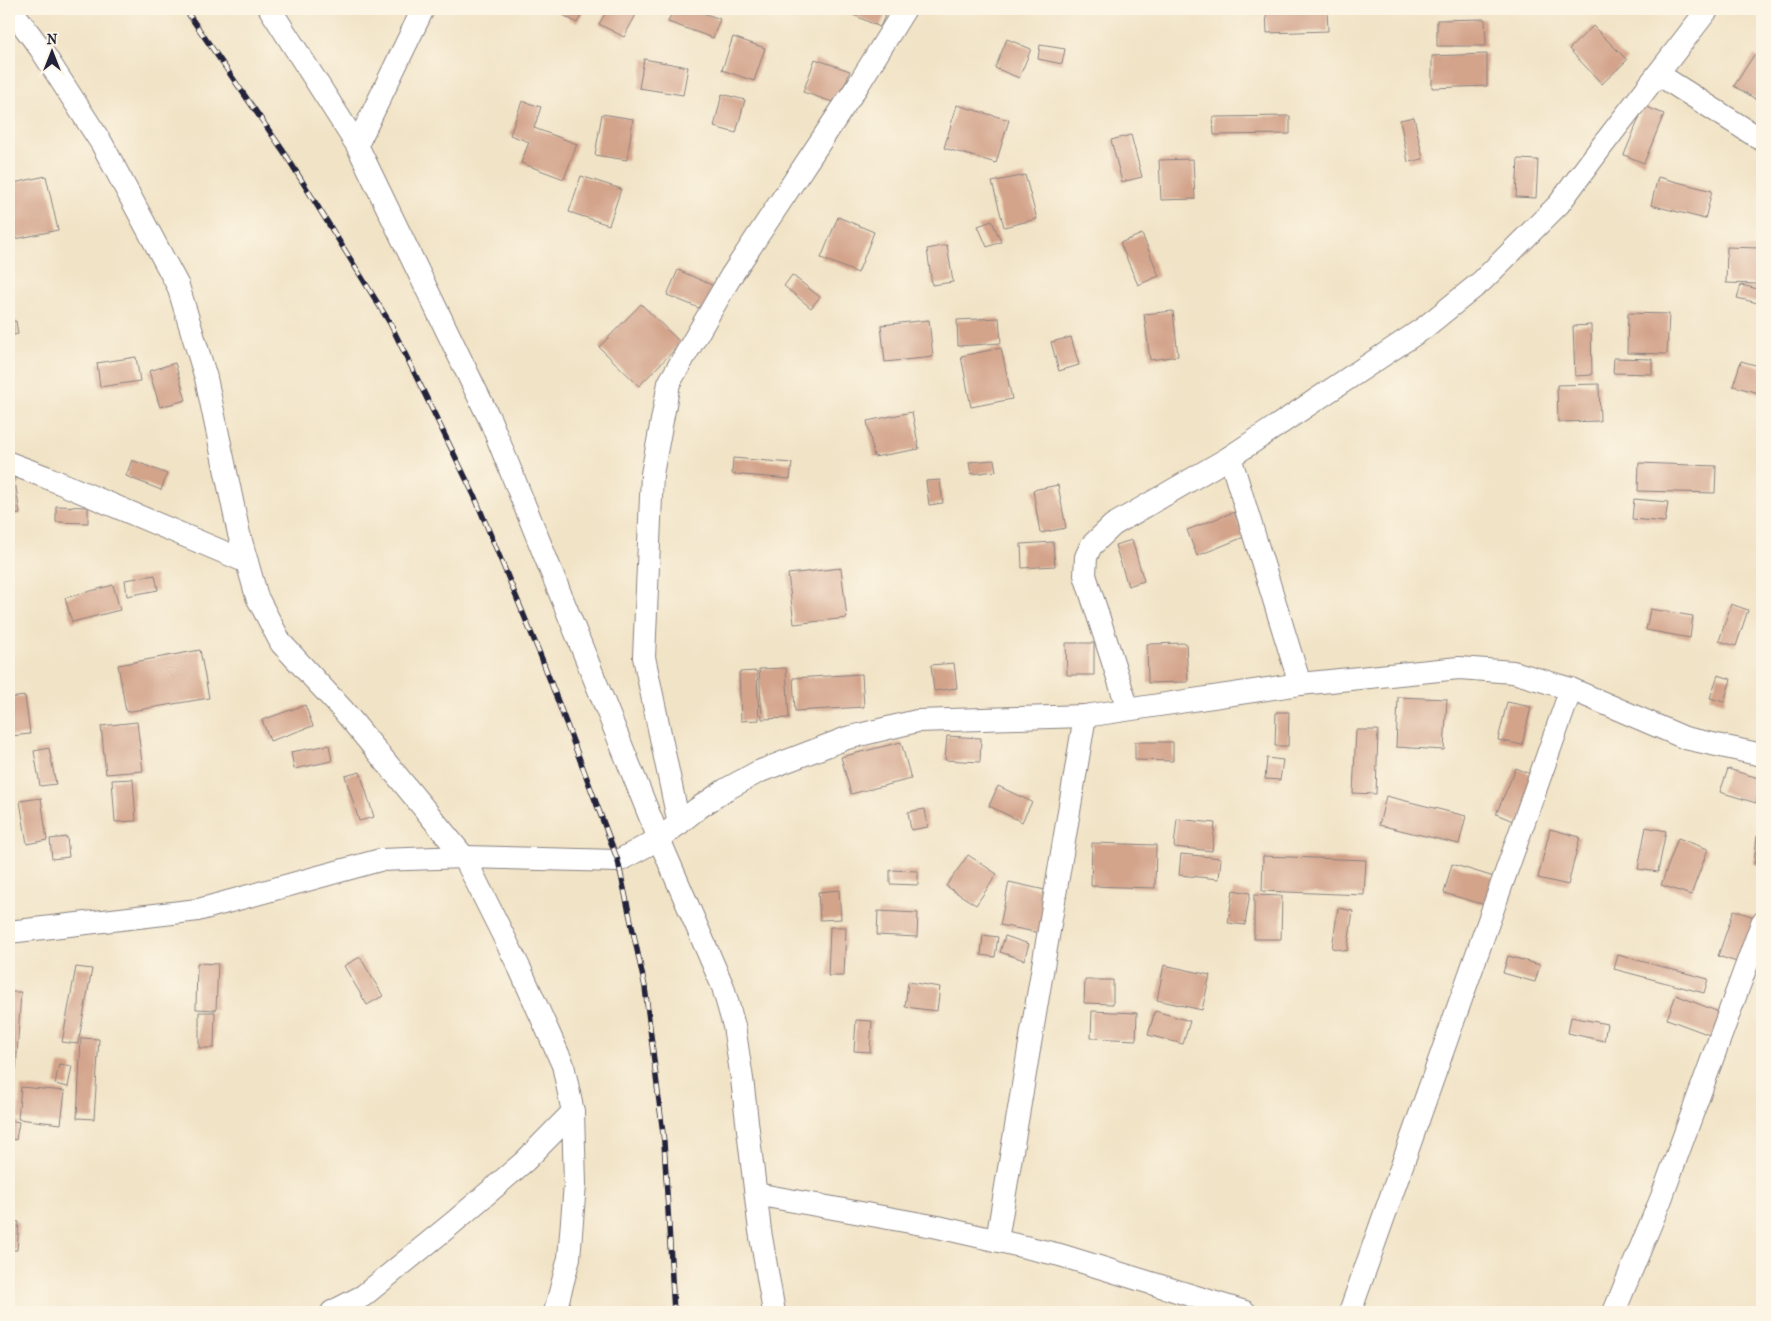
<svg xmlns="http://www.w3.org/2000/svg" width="1771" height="1321" font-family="'IM FELL French Canon',serif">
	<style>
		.building { fill: #d3a38a }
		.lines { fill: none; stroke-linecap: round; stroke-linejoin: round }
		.minor-casing { stroke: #8a8280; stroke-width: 24 }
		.minor { stroke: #fff; stroke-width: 22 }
		.rail-casing { stroke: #22223b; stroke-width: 5.5 }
		.rail { stroke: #fcf5e5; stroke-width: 4; stroke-dasharray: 11; stroke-linecap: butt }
	</style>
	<rect width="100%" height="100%" fill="#fcf5e5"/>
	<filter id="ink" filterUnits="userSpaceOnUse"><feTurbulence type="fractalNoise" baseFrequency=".02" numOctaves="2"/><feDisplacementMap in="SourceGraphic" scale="10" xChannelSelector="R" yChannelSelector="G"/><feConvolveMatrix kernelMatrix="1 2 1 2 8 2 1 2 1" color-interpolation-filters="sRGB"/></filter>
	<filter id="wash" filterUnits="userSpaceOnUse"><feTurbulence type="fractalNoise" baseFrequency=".0096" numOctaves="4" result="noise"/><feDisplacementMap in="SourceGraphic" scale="20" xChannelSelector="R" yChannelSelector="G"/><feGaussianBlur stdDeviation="1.12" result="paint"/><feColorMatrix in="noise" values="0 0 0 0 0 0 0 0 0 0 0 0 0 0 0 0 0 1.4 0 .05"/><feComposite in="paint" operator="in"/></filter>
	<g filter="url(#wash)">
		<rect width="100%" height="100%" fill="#f1e3c6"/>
		<g id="blocks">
			<g class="building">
				<path d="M553 9H585L577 23Z"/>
				<path d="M608 9H639L624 37 599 24Z"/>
				<path d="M673 9H692L720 19 713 38 668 22Z"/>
				<path d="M848 9H888L880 27 847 12Z"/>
				<path d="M1266 9H1327L1328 31 1267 33Z"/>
				<path d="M1485 19 1486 46H1437V20Z"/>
				<path d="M1593 26 1627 60 1602 84 1569 49Z"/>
				<path d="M733 37 765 48 754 81 722 70Z"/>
				<path d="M1007 39 1031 49 1019 78 995 68Z"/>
				<path d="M1040 45 1065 49 1062 64 1038 59Z"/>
				<path d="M1487 54V86L1432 88V56Z"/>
				<path d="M1754 55 1762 60V103L1734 86Z"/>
				<path d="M644 59 688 67 683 95 639 88Z"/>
				<path d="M815 59 850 71 838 104 803 92Z"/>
				<path d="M722 94 745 100 736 133 714 127Z"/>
				<path d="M522 101 541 107 534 128 577 144 564 179 521 163 529 142 510 135Z"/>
				<path d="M957 105 1009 120 996 163 944 148Z"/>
				<path d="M1644 106 1664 114 1644 163 1624 155Z"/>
				<path d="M602 114 633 119 627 160 595 155Z"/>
				<path d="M1290 116V134L1214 135 1213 117Z"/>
				<path d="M1414 117 1423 159 1408 162 1400 120Z"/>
				<path d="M1131 135 1142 177 1122 182 1111 140Z"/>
				<path d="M1193 159 1195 199 1161 200 1159 160Z"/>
				<path d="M1518 159 1538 160 1536 198 1516 197Z"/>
				<path d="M1025 175 1037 219 1004 227 992 182Z"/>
				<path d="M46 176 58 230 11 240 9 230V184Z"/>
				<path d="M581 176 621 189 609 225 569 212Z"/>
				<path d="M1658 177 1712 191 1705 219 1651 205Z"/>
				<path d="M838 217 874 232 858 273 821 258Z"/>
				<path d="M992 221 1001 242 987 247 978 226Z"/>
				<path d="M1142 234 1159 276 1138 285 1120 243Z"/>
				<path d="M947 245 953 282 932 285 927 249Z"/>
				<path d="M1727 247 1759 248 1758 284 1726 283Z"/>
				<path d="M678 270 714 286 704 310 667 295Z"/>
				<path d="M792 275 820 297 811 308 784 286Z"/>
				<path d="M1741 285 1762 290V304L1737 298Z"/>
				<path d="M641 304 681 343 639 386 599 347Z"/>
				<path d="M1173 311 1178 356 1150 360 1144 314Z"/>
				<path d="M1628 313 1669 314 1667 354 1627 353Z"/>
				<path d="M999 318 1001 343 958 346 957 320Z"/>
				<path d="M929 320 933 357 885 362 881 325Z"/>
				<path d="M16 321 18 334 9 336V322Z"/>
				<path d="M1591 325 1592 375 1575 376 1573 326Z"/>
				<path d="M1071 337 1079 365 1059 371 1051 342Z"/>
				<path d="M1001 348 1012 399 971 407 961 356Z"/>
				<path d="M136 357 140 381 100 387 97 363Z"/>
				<path d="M1614 358 1652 359V374L1613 373Z"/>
				<path d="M1741 361 1762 367V394L1733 386Z"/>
				<path d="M175 363 186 400 160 407 149 371Z"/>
				<path d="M1599 384 1600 421 1558 422 1557 385Z"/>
				<path d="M912 412 919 449 874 457 867 421Z"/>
				<path d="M733 458 792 463 790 479 732 474Z"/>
				<path d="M132 460 167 474 161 490 126 476Z"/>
				<path d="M994 460 996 471 971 474 969 462Z"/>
				<path d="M1639 463 1716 466 1715 493 1638 491Z"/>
				<path d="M14 474 20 514 9 516V475Z"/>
				<path d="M940 480 943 503 929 505 926 481Z"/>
				<path d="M1058 485 1066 528 1040 533 1033 490Z"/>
				<path d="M1634 499 1668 502 1665 522 1632 519Z"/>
				<path d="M56 506 88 507V523L56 522Z"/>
				<path d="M1234 512 1244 537 1197 556 1187 530Z"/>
				<path d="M1132 540 1144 581 1128 586 1115 545Z"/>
				<path d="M1053 542 1055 566 1022 568 1021 544Z"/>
				<path d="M841 568 847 618 794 624 788 574Z"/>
				<path d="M155 575 158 590 127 596 125 580Z"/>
				<path d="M113 585 120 610 72 622 65 598Z"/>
				<path d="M1731 604 1748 610 1736 646 1719 641Z"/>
				<path d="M1650 609 1693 616 1690 638 1646 630Z"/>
				<path d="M1066 643H1094V675H1067Z"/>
				<path d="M1186 643 1188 682 1148 683 1147 644Z"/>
				<path d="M200 650 209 698 126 712 118 665Z"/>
				<path d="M954 663 957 688 934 691 931 665Z"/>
				<path d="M786 668 789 718 762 719 759 669Z"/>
				<path d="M757 671 759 720 741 721 739 672Z"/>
				<path d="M862 674 864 707 795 711 793 678Z"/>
				<path d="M1718 675 1731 679 1724 702 1710 698Z"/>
				<path d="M25 696 30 734 11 736 9 698Z"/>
				<path d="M1398 697 1447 699 1444 750 1396 747Z"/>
				<path d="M1507 702 1531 707 1522 745 1498 740Z"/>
				<path d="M305 705 313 726 270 741 262 720Z"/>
				<path d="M1276 712H1289L1288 746H1275Z"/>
				<path d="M137 722 143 771 106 774 101 726Z"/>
				<path d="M1356 730H1378L1376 794 1353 793Z"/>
				<path d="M947 736 981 738 980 762 945 760Z"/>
				<path d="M901 742 911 779 851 794 841 757Z"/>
				<path d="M1135 742H1173V761L1135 760Z"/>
				<path d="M329 745 332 761 294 769 291 752Z"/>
				<path d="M49 748 56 784 40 786 34 751Z"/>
				<path d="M1267 758 1283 760 1280 780 1265 779Z"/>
				<path d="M1516 768 1540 778 1520 824 1496 814Z"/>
				<path d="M1728 769 1762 779 1756 803 1720 792Z"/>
				<path d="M360 772 374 817 359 821 345 776Z"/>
				<path d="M133 779 136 821 115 822 112 780Z"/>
				<path d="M998 786 1032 802 1022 822 989 806Z"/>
				<path d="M1386 796 1466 816 1459 844 1379 825Z"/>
				<path d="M41 798 47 840 27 844 20 801Z"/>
				<path d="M925 809 928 827 911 830 908 812Z"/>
				<path d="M1177 819 1215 823 1212 851 1174 847Z"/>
				<path d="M1646 827 1666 831 1658 872 1638 869Z"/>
				<path d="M1550 829 1580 837 1568 885 1538 878Z"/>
				<path d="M1757 836 1762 837V865L1754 864Z"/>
				<path d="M67 837 69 857 52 859 50 839Z"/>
				<path d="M1678 838 1708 849 1691 895 1661 885Z"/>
				<path d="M1092 843 1156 845 1155 888 1091 886Z"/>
				<path d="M1181 854 1221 858 1219 879 1179 875Z"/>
				<path d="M968 855 997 874 976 905 946 886Z"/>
				<path d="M1263 856 1366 860 1364 895 1262 891Z"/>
				<path d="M1452 864 1494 877 1485 905 1444 893Z"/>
				<path d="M890 870 918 871V885L890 884Z"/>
				<path d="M1009 882 1054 892 1045 934 1000 925Z"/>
				<path d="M839 890 841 919 820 920 818 892Z"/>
				<path d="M1233 890 1250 893 1245 925 1228 923Z"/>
				<path d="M1254 895 1282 896 1281 939H1254Z"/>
				<path d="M1338 908 1353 911 1347 951 1332 948Z"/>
				<path d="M1734 910 1762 920 1746 965 1718 956Z"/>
				<path d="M878 911 918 913 917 937 877 935Z"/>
				<path d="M830 927H846L844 976H828Z"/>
				<path d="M983 935 998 937 995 957 981 955Z"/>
				<path d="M1005 936 1029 944 1024 960 1000 952Z"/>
				<path d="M1618 955 1708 979 1704 993 1614 969Z"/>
				<path d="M1508 956 1540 965 1535 982 1503 973Z"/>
				<path d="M360 957 383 996 367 1005 344 966Z"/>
				<path d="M197 963 218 964 216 1010 196 1009Z"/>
				<path d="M1164 965 1210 975 1202 1010 1157 1000Z"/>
				<path d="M76 967 92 969 78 1044 62 1042Z"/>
				<path d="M1085 980H1113V1004L1084 1003Z"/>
				<path d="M908 982 940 987 937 1011 905 1007Z"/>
				<path d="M9 992H21L16 1070H9Z"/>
				<path d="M1676 995 1724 1014 1715 1037 1667 1019Z"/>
				<path d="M1092 1011 1137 1013 1136 1040 1091 1038Z"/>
				<path d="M1155 1011 1190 1021 1183 1044 1148 1035Z"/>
				<path d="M199 1012H215L214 1048H199Z"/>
				<path d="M1571 1017 1607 1024 1604 1041 1568 1033Z"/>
				<path d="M856 1020 872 1021 870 1052 854 1051Z"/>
				<path d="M81 1038 99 1039 94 1119 77 1118Z"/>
				<path d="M59 1064 72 1066 68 1087 55 1084Z"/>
				<path d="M21 1087 65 1091 61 1124 18 1119Z"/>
				<path d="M9 1120 19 1122 16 1140 9 1138Z"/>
				<path d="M9 1221 19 1222 17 1250H9Z"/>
			</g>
		</g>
	</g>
	<g filter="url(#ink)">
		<use href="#blocks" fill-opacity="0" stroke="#8a8280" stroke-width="1"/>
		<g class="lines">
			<defs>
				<g id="minor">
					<path d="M11 9 40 48 102 144 178 286 206 378 239 534 257 597 281 643 343 710 464 857 520 969 563 1065 573 1112 575 1184 569 1258 555 1312"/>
					<path d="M270 9 357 145 491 422 659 839 723 987 734 1026 742 1079 760 1231 774 1312"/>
					<path d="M1658 74 1762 140"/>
					<path d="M357 145 423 9"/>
					<path d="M1230 457 1300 684"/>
					<path d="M9 463 46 477 247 562"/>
					<path d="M1128 709 1085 575 1086 557 1091 546 1113 525 1230 457 1424 328 1482 281 1559 204 1602 146 1708 9"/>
					<path d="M679 824 644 657 652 474 669 383 731 276 858 85 905 9"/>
					<path d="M9 932 198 910 380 860 464 857 618 861 659 839 697 809 725 790 758 772 847 738 917 721 1085 716 1300 684 1459 668 1513 672 1571 689 1685 738 1762 755"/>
					<path d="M756 1194 938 1227 1060 1255 1245 1312"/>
					<path d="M997 1240 1085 716"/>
					<path d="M332 1312 363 1296 454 1222 525 1161 573 1112"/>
					<path d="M1350 1312 1571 689"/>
					<path d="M1614 1312 1661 1199 1762 923"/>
				</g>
			</defs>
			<use href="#minor" class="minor-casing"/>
			<use href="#minor" class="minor"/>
			<defs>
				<path id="rail" d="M185 9 284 152 390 323 474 495 542 659 618 861 645 987 664 1142 674 1312"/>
			</defs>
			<use href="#rail" class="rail-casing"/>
			<use href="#rail" class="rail"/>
		</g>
	</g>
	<rect width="1771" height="1321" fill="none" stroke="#fcf5e5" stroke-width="30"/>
	<g transform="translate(52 52)" stroke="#fcf5e5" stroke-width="4" paint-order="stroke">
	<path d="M0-4L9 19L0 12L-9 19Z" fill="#22223b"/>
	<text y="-8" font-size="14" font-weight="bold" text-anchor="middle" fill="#22223b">N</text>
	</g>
</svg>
